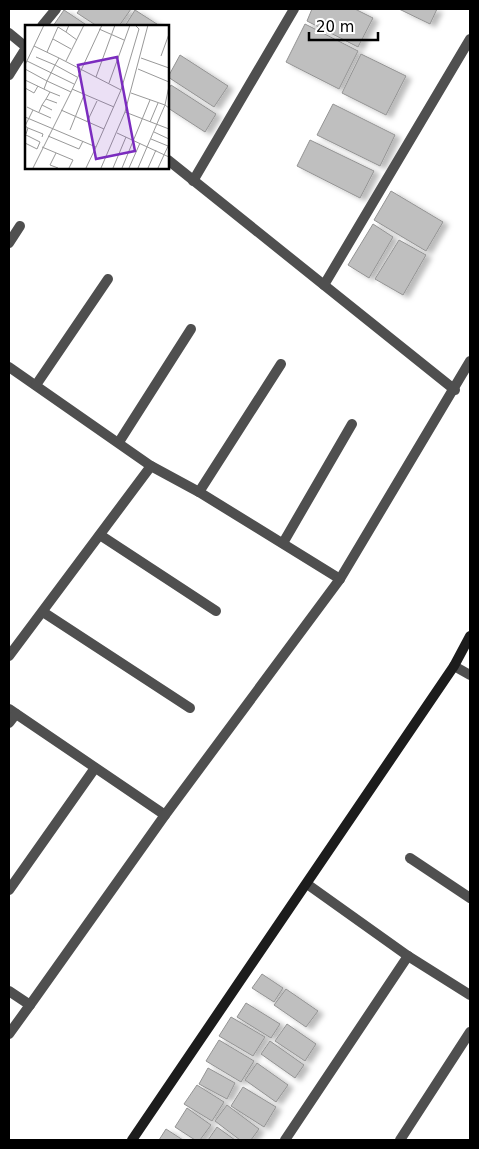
<svg xmlns="http://www.w3.org/2000/svg" width="479" height="1149" font-family="'DejaVu Sans',sans-serif">
	<style>
		.building { fill: #bfbfbf; stroke: #939393; filter: url(#shadow) }
		.lines { fill: none; stroke-linecap: round; stroke-linejoin: round }
		.street { stroke: #4f4f4f; stroke-width: 10 }
		.secondary { stroke: #1c1c1c; stroke-width: 10 }
		.inset-road { fill: none; stroke: #999; stroke-width: 1 }
		.view { fill: #7b2cbf; fill-opacity: 0.15; stroke: #7b2cbf; stroke-width: 2.5 }
		.inset-edge { fill: none; stroke: #000; stroke-width: 2.5 }
	</style>
	<defs>
		<filter id="shadow"><feDropShadow dx="5.5" dy="3" stdDeviation="2.5" flood-color="#0004"/></filter>
	</defs>
	<rect width="100%" height="100%" fill="#fff"/>
	<g class="building">
		<path d="M80 9H131L119 26H97L77 13Z"/>
		<path d="M312 9H355L373 18 358 47 307 21Z"/>
		<path d="M399 9H437L430 24Z"/>
		<path d="M64 10 88 26H53Z"/>
		<path d="M135 10 160 26H125Z"/>
		<path d="M305 24 358 51 339 89 286 62Z"/>
		<path d="M361 54 406 76 386 115 342 93Z"/>
		<path d="M180 55 228 86 214 107 168 77Z"/>
		<path d="M171 85 216 114 205 132 168 108V90Z"/>
		<path d="M333 104 395 135 380 166 317 135Z"/>
		<path d="M310 140 374 171 360 198 297 166Z"/>
		<path d="M391 191 443 222 426 251 374 220Z"/>
		<path d="M373 224 393 237 369 278 348 265Z"/>
		<path d="M399 240 426 255 403 295 375 279Z"/>
		<path d="M262 974 283 988 274 1002 252 988Z"/>
		<path d="M286 989 318 1011 306 1027 274 1005Z"/>
		<path d="M246 1003 280 1024 271 1038 237 1017Z"/>
		<path d="M231 1017 265 1037 253 1056 219 1036Z"/>
		<path d="M287 1024 316 1044 305 1061 275 1041Z"/>
		<path d="M219 1040 254 1061 241 1082 206 1061Z"/>
		<path d="M270 1041 304 1065 295 1078 261 1054Z"/>
		<path d="M257 1063 288 1085 276 1102 245 1080Z"/>
		<path d="M208 1068 235 1083 227 1099 199 1084Z"/>
		<path d="M197 1085 224 1102 212 1121 184 1104Z"/>
		<path d="M243 1087 276 1107 264 1127 231 1106Z"/>
		<path d="M227 1105 259 1129 251 1140H240L215 1121Z"/>
		<path d="M187 1108 211 1125 200 1140H195L175 1127Z"/>
		<path d="M217 1127 235 1140H208Z"/>
		<path d="M166 1129 183 1140H159Z"/>
	</g>
	<g class="lines">
		<g class="street">
			<path d="M42 26 56 9"/>
			<path d="M9 33 26 47"/>
			<path d="M9 75 26 48"/>
			<path d="M168 160 455 390"/>
			<path d="M193 181 294 9"/>
			<path d="M9 243 20 226"/>
			<path d="M324 285 470 39"/>
			<path d="M9 367 151 466 199 492 340 579"/>
			<path d="M36 385 108 279"/>
			<path d="M119 442 191 329"/>
			<path d="M199 492 281 364"/>
			<path d="M100 535 216 611"/>
			<path d="M283 543 352 424"/>
			<path d="M43 612 190 708"/>
			<path d="M9 656 151 466"/>
			<path d="M454 666 470 675"/>
			<path d="M9 709 165 815"/>
			<path d="M9 723 16 714"/>
			<path d="M410 858 470 898"/>
			<path d="M307 884 408 956 470 995"/>
			<path d="M9 890 95 768"/>
			<path d="M9 991 30 1005 165 815 340 579 470 361"/>
			<path d="M9 1034 30 1005"/>
			<path d="M285 1140 408 956"/>
			<path d="M400 1140 470 1032"/>
		</g>
		<path class="secondary" d="M132 1140 454 666 470 636"/>
	</g>
	<g transform="translate(25 25)">
		<rect width="144" height="144" fill="#fff"/>
		<path class="inset-road" d="M44 0 41 7 52 15M74 4 99 15M28 14 46 24M9 21 19 0M22 27 33 2 41 7M136 31 144 9M34 33 96 65M116 33 144 43M2 36 49 59M41 36 59 0M0 40 9 21 34 33 30 40 11 32M0 44 22 56 30 40 52 52M113 44 144 57M71 52 90 0M0 55 25 67M84 58 105 0M0 63 9 68 13 61M47 64 89 82M46 67 77 0M106 68 140 80 144 61M21 74 25 67 35 71M17 80 21 74 32 78M8 85 26 93M36 85 79 104M14 87 17 80 27 85M100 87 144 104M0 92 71 122 96 65 114 4 110 0M62 97 72 76M125 97 133 78M3 103 18 109 17 112M45 105 59 70M129 107 144 114M92 108 144 132M1 109 3 103 0 101 8 85 2 82M23 111 54 124 58 116M126 114 143 121M0 118 12 124 15 117 1 110M17 122 48 135 44 143M31 128 25 140 33 143M8 143 46 67 22 56 19 64M61 143 71 122M76 143 100 87 123 0M88 143 101 112M97 143 125 75M104 143 115 118M113 143 140 80 144 83M123 143 131 125M133 143 144 119"/>
		<path class="view" d="M92 32 110 126 71 134 53 40Z"/>
		<rect width="144" height="144" class="inset-edge"/>
	</g>
	<rect width="479" height="1149" fill="none" stroke="#000000" stroke-width="20"/>
	<path d="M309 32v8h69v-8" fill="none" stroke="#000000" stroke-width="2.5"/>
	<text x="316" y="32" font-size="15" fill="#000000" stroke="#ffffff" stroke-width="4" paint-order="stroke">20 m</text>
</svg>
